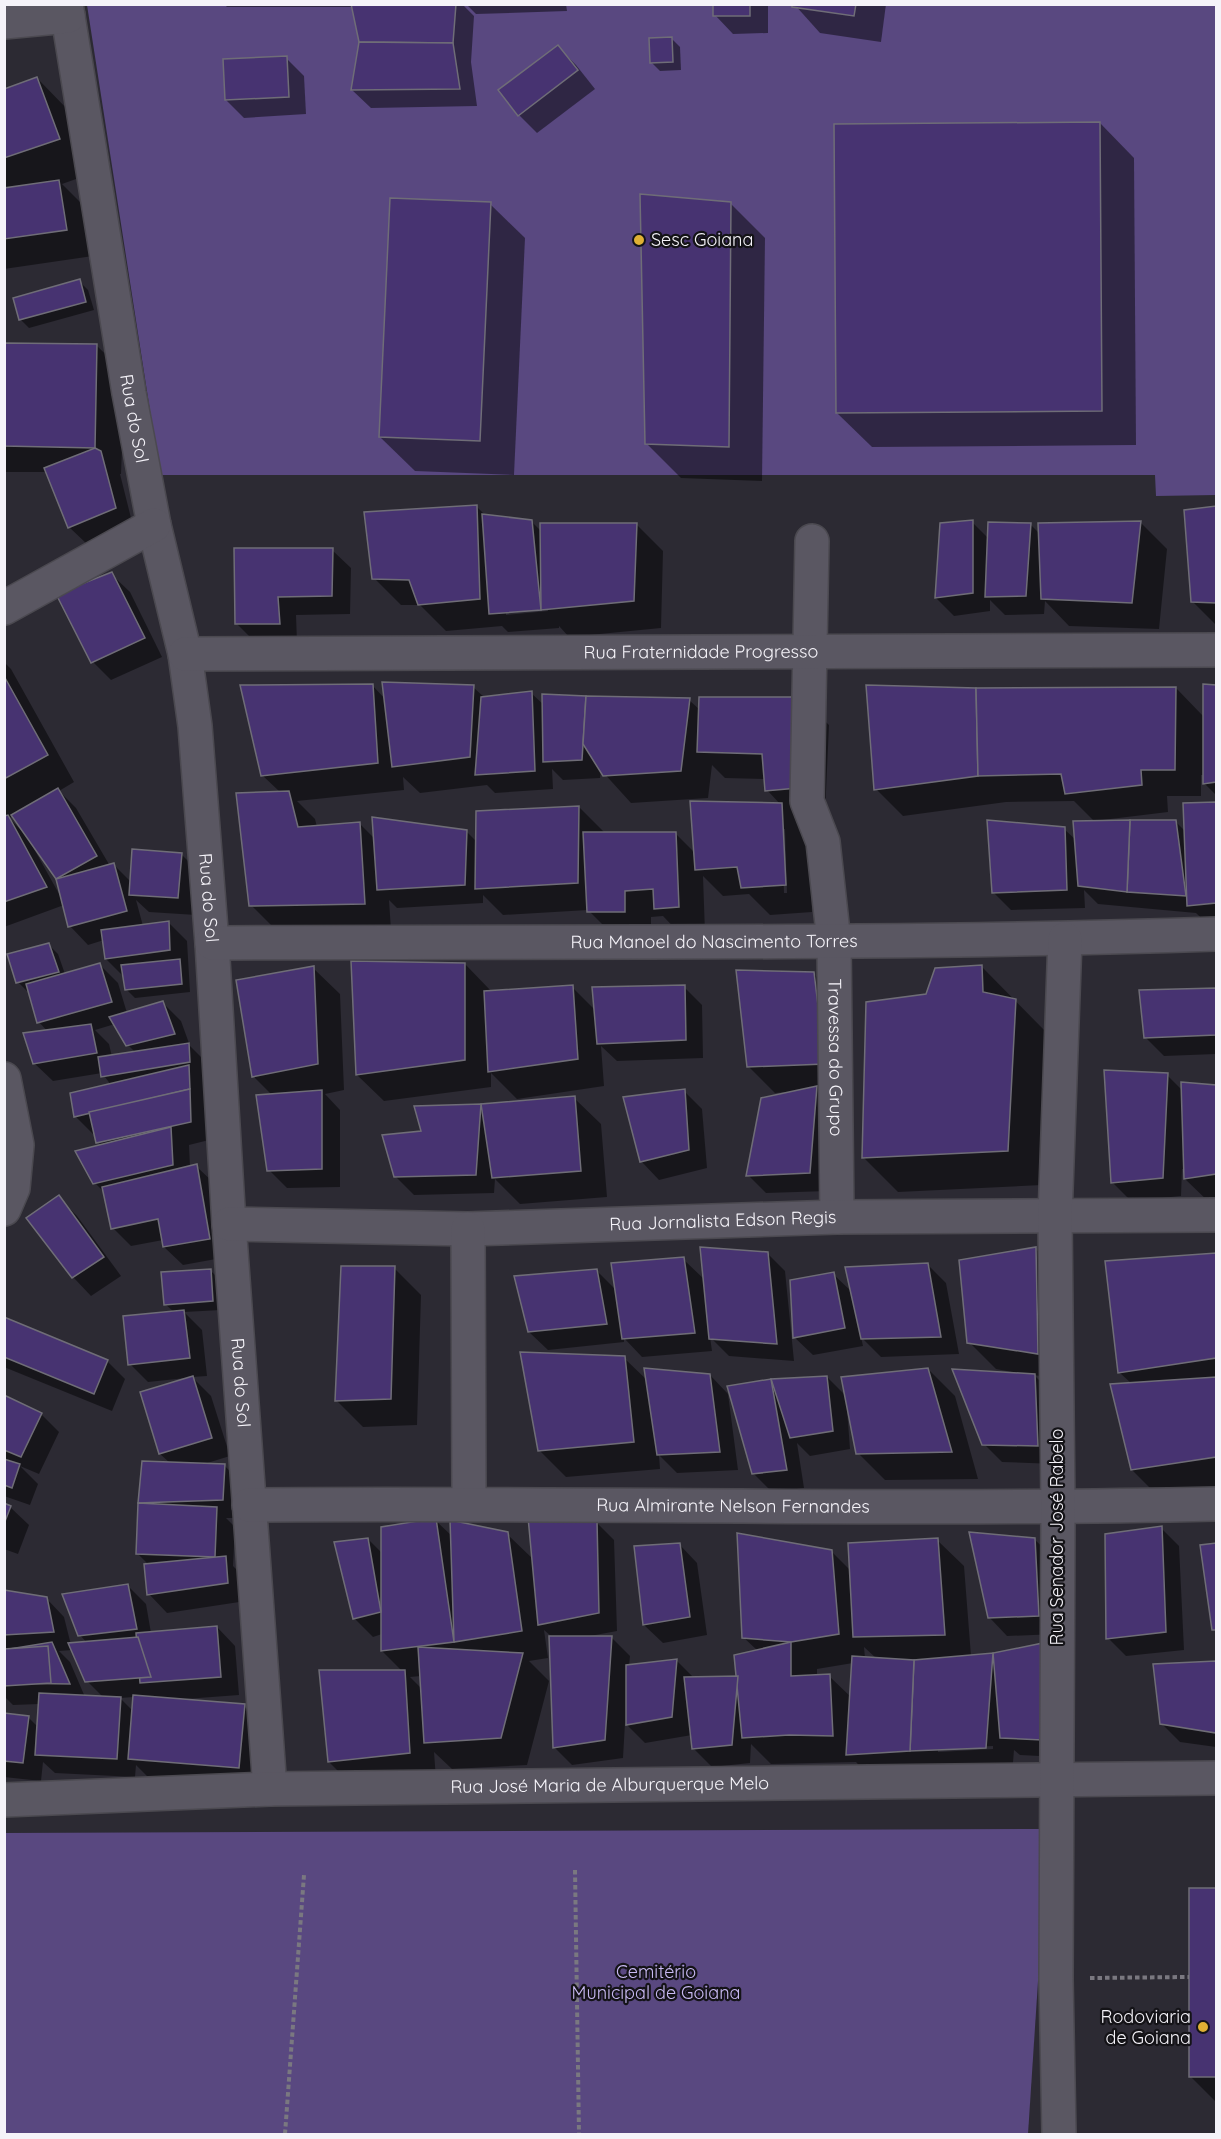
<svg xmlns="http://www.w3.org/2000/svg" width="1221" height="2139" font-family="Quicksand,sans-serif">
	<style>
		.green { fill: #594880 }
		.shadow { fill: #0007; fill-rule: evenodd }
		.building { fill: #473371; stroke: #6f6d77; stroke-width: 1.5 }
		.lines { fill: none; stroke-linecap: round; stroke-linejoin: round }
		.street-casing { stroke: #4b4950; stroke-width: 36 }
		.path { stroke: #7a7880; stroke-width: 4; stroke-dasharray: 4.5 3; stroke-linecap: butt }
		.street { stroke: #5a5762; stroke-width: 33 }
		.poi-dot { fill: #e0b034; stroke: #141317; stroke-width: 2 }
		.labels { text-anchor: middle; stroke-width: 4.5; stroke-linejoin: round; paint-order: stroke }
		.poi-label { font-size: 18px; fill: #f5f3f9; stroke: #141317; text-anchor: start }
		.street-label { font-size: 18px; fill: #f5f3f9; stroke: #141317 }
		.park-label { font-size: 18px; fill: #c9baf3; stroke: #141317 }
	</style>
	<rect width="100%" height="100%" fill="#2c2a33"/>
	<g class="green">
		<path d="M87 5H1216V495L1156 496 1155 475H160Z"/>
		<path d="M1048 1829 1028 2134H5L4 1833Z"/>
	</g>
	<g class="shadow">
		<path d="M224 4H566L567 11 476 14 468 6H464L474 16 471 62 477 106 371 108 352 90 360 42 353 7H227Z"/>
		<path d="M710 4H768V33L733 34 715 15V6Z"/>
		<path d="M794 4H886L881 42 820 33Z"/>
		<path d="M671 38 680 47 681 70 660 71 651 62Z"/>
		<path d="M558 47 576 65 595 89 537 133 519 115 500 91Z"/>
		<path d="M286 58 304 76 306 114 244 118 226 100Z"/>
		<path d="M37 78 71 113 93 173 62 184 86 208 93 256 4 269V90Z"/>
		<path d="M1100 123 1134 158 1136 445 872 447 837 413Z"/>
		<path d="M730 203 765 238 762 481 681 478 646 443Z"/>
		<path d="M490 204 525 238 514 475 415 471 380 437Z"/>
		<path d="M79 281 88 290 94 310 29 328 20 319Z"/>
		<path d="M4 344 97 346 125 373 121 474H120L133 526 88 545 69 527 48 472H4Z"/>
		<path d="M476 506 486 516 532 522 541 531 636 524 663 551 661 628 569 637 559 626V628L508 632 502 626 446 631 420 605H401L374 578ZM548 608V611L506 615V612Z"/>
		<path d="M1216 508V625L1192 601 1186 512Z"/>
		<path d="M972 522 989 539 1030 524 1040 534 1141 523 1167 549 1159 629 1069 626 1045 601 1044 614 1005 615 990 600V611L954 616 936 598 942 525Z"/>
		<path d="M332 550 351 568 350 614 296 615 297 642H255L237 624Z"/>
		<path d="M111 574 130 592 162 657 111 680 93 662Z"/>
		<path d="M4 662 11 669 74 782 59 791 76 808 110 866 114 865 131 882 181 854 199 872 196 915 149 912 136 900 143 926 169 923 187 941 190 992 135 998 126 989 124 977 106 959 104 940 88 945 70 926 64 905 4 927ZM13 816 22 829 21 830 9 818ZM35 846 57 878 63 901 33 847Z"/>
		<path d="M373 686 385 699 473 687 485 698 531 693 544 705 543 695 689 700 700 710 802 699 829 725 825 814 794 817 809 832 812 912 770 915 749 894 723 896 703 876 705 933 682 936 663 916 651 917V938H616L588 910 503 915 483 895V903L397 908 389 900 391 930 278 932 251 905 280 792 262 775ZM712 765 725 778 766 779 767 790 781 805 695 853 676 834 605 833 579 807 477 842 466 831 375 839 360 824 317 827 315 819 297 801 404 790 403 777 420 793 487 785 495 793 553 789 552 769 563 780 600 778 601 770 631 803 708 798ZM782 829H785L787 893H784Z"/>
		<path d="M1204 686 1216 687V795L1204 783V775H1201V796H1167L1168 812 1094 821 1074 801 1006 802 903 816 876 789 976 690 1176 688 1204 717Z"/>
		<path d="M1184 804H1216V932L1196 913 1098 904 1084 890 1085 908 1011 910 993 892 1064 829 1076 840 1175 821 1185 831Z"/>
		<path d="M49 945 58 954 65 974 100 965 118 983 127 1013 163 1003 181 1021 190 1046 206 1062 208 1080 203 1081 207 1085 209 1140 189 1145 190 1167 196 1166 215 1184 227 1257 183 1265 164 1247 163 1240 131 1246 113 1228 105 1193 95 1183 102 1146 98 1142 96 1134 94 1135 75 1116 111 1085 102 1073 53 1081 34 1063 48 1032 39 1022 29 990 27 991 18 982ZM115 1024 128 1045 136 1053 112 1057 109 1044 95 1030Z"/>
		<path d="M465 964 492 992 572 987 595 1010 684 987 702 1005 703 1058 617 1061 601 1046 604 1086 517 1099 491 1073V1087L384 1101 357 1075Z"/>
		<path d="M982 967 1049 1035 1042 1185 898 1192 864 1158 927 995Z"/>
		<path d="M313 968 340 994 344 1090 325 1094 340 1110V1187L287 1188 269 1170 272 1095 253 1076Z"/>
		<path d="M813 973 840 1000 828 1191 766 1193 748 1175 786 1092 775 1093 748 1066Z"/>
		<path d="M1216 989V1054L1164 1056 1145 1037 1141 991Z"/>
		<path d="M1167 1075 1182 1090V1084L1216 1086V1205H1212L1185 1179V1169H1182L1181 1196 1131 1201 1113 1183Z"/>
		<path d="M684 1091 702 1109 707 1168 659 1180 641 1161Z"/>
		<path d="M574 1098 601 1124 607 1197 520 1204 495 1179 494 1193 414 1195 395 1176 423 1133 481 1106Z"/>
		<path d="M58 1197 77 1216 121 1276 91 1296 73 1277 28 1219Z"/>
		<path d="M1036 1249 1063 1276 1064 1380 1034 1375 1053 1394 1056 1464 1002 1462 984 1444 1012 1372 996 1369 969 1342Z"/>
		<path d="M767 1253 785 1271 794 1361 729 1356 710 1337 712 1351 642 1357 624 1338V1342L548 1350 529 1332 596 1270 617 1291 683 1259 705 1280Z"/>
		<path d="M1216 1255V1488L1159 1497 1132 1470V1384L1120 1373 1107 1262Z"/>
		<path d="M927 1264 946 1283 959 1354 881 1357 861 1337 863 1346 813 1355 793 1336 833 1274 852 1292Z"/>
		<path d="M394 1268 421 1295 417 1425 363 1427 336 1400Z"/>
		<path d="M210 1270 219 1279 221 1310 184 1312 202 1330 207 1376 192 1377 211 1396 230 1456 204 1464 224 1465 242 1484 241 1518H226L235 1527 233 1566 243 1576 246 1601 167 1613 149 1594V1565L137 1553 143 1462 170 1463 160 1454 142 1393 186 1378 148 1382 130 1364 174 1312 165 1304Z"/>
		<path d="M4 1319 107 1361 125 1379 112 1411 4 1367Z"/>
		<path d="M624 1358 648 1381 710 1375 728 1394 738 1470 677 1473 659 1455 660 1469 566 1477 539 1450Z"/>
		<path d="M928 1369 955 1396 978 1479 885 1480 858 1453 849 1409H847L850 1449 810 1456 797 1443 804 1488 772 1492 753 1473 771 1381 827 1377 846 1396Z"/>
		<path d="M4 1397 41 1414 59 1432 39 1474 20 1466 38 1484 30 1505 4 1496Z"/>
		<path d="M4 1505 10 1507 29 1525 18 1554 4 1549Z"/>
		<path d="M435 1520 452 1536 507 1534 533 1559 596 1522 614 1540 617 1631 590 1636 612 1638 630 1656 629 1666 676 1660 694 1678H738L758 1651 743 1637 831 1551 851 1571 937 1540 964 1566 971 1656 993 1654 1043 1644 1059 1757 1020 1755 1014 1750 1012 1775 866 1773 856 1762 771 1764 751 1744 750 1763 712 1767 694 1749 692 1735 645 1743 625 1723 623 1758 572 1765 554 1747 551 1636 544 1630 548 1658 529 1661 549 1681 527 1765 452 1769 434 1752 436 1779 356 1789 329 1762 403 1672 382 1651V1634L373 1637 354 1618 368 1539 383 1554ZM864 1647 877 1659 865 1658ZM853 1663 851 1697 829 1676H817V1669ZM421 1676 422 1689 410 1677ZM993 1746V1749L938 1752V1749Z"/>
		<path d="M1161 1528 1179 1546 1184 1650 1126 1656 1108 1638Z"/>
		<path d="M1034 1539 1053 1557 1057 1634 1007 1636 989 1617Z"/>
		<path d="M679 1544 697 1563 707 1635 663 1643 644 1625Z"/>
		<path d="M1216 1545V1632L1214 1629 1202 1546Z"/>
		<path d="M128 1586 146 1604 151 1633 217 1627 235 1646 239 1695 185 1699V1701L244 1706 271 1733 266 1794 156 1785 136 1765 135 1777 55 1773 43 1762 41 1781 4 1777V1715L28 1717 38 1727 39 1704 13 1705 4 1696V1592L46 1598 64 1617 71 1645 87 1643 80 1635ZM72 1650 87 1681 104 1698 85 1697 70 1662 59 1651ZM134 1697 133 1711 120 1698Z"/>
		<path d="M1216 1663V1747L1180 1742 1161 1723 1155 1665Z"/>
		<path d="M1191 1890H1216V2102L1190 2076Z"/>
	</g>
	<g class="building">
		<path d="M351 4H456L453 43 359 42Z"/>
		<rect x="713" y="4" width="37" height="12"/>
		<path d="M792 4H856L854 16 792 7Z"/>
		<path d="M672 37 673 62 650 63 649 38Z"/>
		<path d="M359 42 453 43 460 89 351 90Z"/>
		<path d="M558 45 578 70 518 116 498 90Z"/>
		<path d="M287 56 289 97 225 100 223 59Z"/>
		<path d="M37 77 60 139 4 158V89Z"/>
		<path d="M1100 122 1102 411 836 413 834 124Z"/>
		<path d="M59 180 67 230 4 239V188Z"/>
		<path d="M640 194 731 202 729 447 645 444Z"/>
		<path d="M390 198 491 202 480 441 379 437Z"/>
		<path d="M80 279 86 302 19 320 13 298Z"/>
		<path d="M4 343 97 344 95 448 4 446Z"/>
		<path d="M95 448 101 451 116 508 68 528 44 468Z"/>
		<path d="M477 505 480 599 418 605 409 580 372 579 364 512Z"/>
		<path d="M1216 506V603L1191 602 1184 510Z"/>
		<path d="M482 514 532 520 541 610 489 614Z"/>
		<path d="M973 520V593L935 598 940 523Z"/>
		<path d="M1141 521 1132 603 1041 599 1038 523Z"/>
		<path d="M988 522 1031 523 1026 596 985 597Z"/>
		<path d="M540 523H637L634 601 541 610Z"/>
		<path d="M234 548H333L332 596 278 597 280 624H235Z"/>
		<path d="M112 572 145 638 91 663 56 594Z"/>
		<path d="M4 676 48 755 4 779Z"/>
		<path d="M382 682 474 685 470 757 392 767Z"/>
		<path d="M373 684 378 763 261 776 240 685Z"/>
		<path d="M1203 684 1216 685V782L1203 784Z"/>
		<path d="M866 685 976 688 978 776 874 790Z"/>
		<path d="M1176 687 1175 770H1141L1142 785 1065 794 1061 774 978 776 976 688Z"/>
		<path d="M532 691 535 771 475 775 481 697Z"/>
		<path d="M542 694 586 696 582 760 543 762Z"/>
		<path d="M586 696 690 698 681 771 603 776 583 744Z"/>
		<path d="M699 697H803L798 788 765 791 762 754 697 752Z"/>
		<path d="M58 788 97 856 56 879 11 815Z"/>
		<path d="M289 791 298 827 360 822 365 904 249 906 236 793Z"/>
		<path d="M690 801 782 803 786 885 741 888 737 867 695 870Z"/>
		<path d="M1216 802V903L1187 906 1183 803Z"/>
		<path d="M579 806 578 883 475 889 476 811Z"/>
		<path d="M8 815 47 887 4 902V816Z"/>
		<path d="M372 817 467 830 465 885 377 890Z"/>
		<path d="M987 820 1065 827 1067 890 992 893Z"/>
		<path d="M1130 820H1176L1186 896 1127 892Z"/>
		<path d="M1130 820 1127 892 1078 886 1073 821Z"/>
		<path d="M583 832H676L679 907 654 909 653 889 625 891V912H587Z"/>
		<path d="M132 849 182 853 178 898 129 895Z"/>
		<path d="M114 863 127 911 68 927 56 879Z"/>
		<path d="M169 921 170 950 105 959 101 930Z"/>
		<path d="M49 943 59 972 16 983 7 954Z"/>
		<path d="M180 959 182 984 125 990 121 965Z"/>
		<path d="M351 961 465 963V1060L356 1075Z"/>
		<path d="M100 963 112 1002 37 1023 26 984Z"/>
		<path d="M982 965 983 992 1016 999 1008 1151 862 1158 866 1002 926 994 935 968Z"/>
		<path d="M314 966 318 1064 252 1077 236 980Z"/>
		<path d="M736 970 814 972 825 1064 747 1067Z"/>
		<path d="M573 985 578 1059 488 1072 484 991Z"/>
		<path d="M685 985 686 1040 597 1044 592 987Z"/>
		<path d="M1216 988V1035L1144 1038 1139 990Z"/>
		<path d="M163 1001 175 1034 126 1046 109 1017Z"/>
		<path d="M91 1024 97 1053 33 1064 23 1033Z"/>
		<path d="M189 1043 190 1062 101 1077 98 1057Z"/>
		<path d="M189 1065 190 1089 74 1117 70 1093Z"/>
		<path d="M1104 1070 1168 1073 1163 1178 1111 1183Z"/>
		<path d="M1181 1082 1216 1085V1174L1184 1179Z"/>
		<path d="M817 1086 810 1173 746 1176 761 1098Z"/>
		<path d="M190 1089 191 1122 96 1143 89 1112Z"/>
		<path d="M685 1089 689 1150 640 1162 623 1097Z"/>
		<path d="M322 1090V1169L267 1171 256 1095Z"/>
		<path d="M575 1096 581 1171 492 1178 481 1104Z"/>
		<path d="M481 1104 476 1175 394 1177 382 1135 421 1131 414 1106Z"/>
		<path d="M171 1127 173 1165 93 1184 75 1151Z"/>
		<path d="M197 1164 210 1239 163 1247 158 1219 111 1229 102 1187Z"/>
		<path d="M59 1195 104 1257 72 1278 26 1218Z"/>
		<path d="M700 1247 768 1252 777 1344 709 1339Z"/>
		<path d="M1036 1247 1038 1354 967 1343 959 1260Z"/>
		<path d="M1216 1253V1358L1118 1373 1105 1261Z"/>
		<path d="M684 1257 695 1333 622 1339 611 1263Z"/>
		<path d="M928 1263 941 1337 861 1339 845 1267Z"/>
		<path d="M341 1266H395L391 1399 335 1401Z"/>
		<path d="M211 1269 213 1301 164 1305 161 1272Z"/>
		<path d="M597 1269 607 1324 528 1332 514 1276Z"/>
		<path d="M834 1272 845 1328 793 1338 790 1280Z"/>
		<path d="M184 1310 190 1358 128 1365 123 1316Z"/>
		<path d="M4 1317 108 1360 94 1394 4 1357Z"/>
		<path d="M520 1352 625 1356 634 1442 538 1451Z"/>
		<path d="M644 1368 710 1374 720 1452 657 1455Z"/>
		<path d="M928 1368 952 1452 856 1454 841 1377Z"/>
		<path d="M952 1369 1035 1374 1038 1446 982 1445Z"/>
		<path d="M193 1376 212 1438 159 1454 140 1392Z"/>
		<path d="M827 1376 833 1431 790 1438 771 1379Z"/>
		<path d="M1216 1377V1457L1131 1470 1110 1384Z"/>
		<path d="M771 1379 787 1470 752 1474 727 1386Z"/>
		<path d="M4 1395 42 1413 21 1457 4 1450Z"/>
		<path d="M4 1459 20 1464 12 1488 4 1485Z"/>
		<path d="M142 1461 225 1464 223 1500 138 1503Z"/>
		<path d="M4 1503 11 1506 4 1524Z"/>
		<path d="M138 1503 217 1507 215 1557 136 1554Z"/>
		<path d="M528 1517 597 1520 599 1613 538 1625Z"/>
		<path d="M436 1518 454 1642 381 1651V1527Z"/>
		<path d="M450 1520 508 1532 522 1631 454 1642Z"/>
		<path d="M1162 1526 1166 1632 1106 1639 1105 1534Z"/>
		<path d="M969 1532 1035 1538 1039 1616 988 1618Z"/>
		<path d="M737 1533 832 1550 839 1634 791 1642 742 1638Z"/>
		<path d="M368 1538 381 1612 353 1619 334 1542Z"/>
		<path d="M938 1538 945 1635 853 1637 848 1543Z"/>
		<path d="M680 1543 690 1617 643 1625 634 1546Z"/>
		<path d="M1216 1543V1630H1212L1200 1545Z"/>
		<path d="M226 1556 228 1583 147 1595 144 1564Z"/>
		<path d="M128 1584 137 1629 78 1636 62 1594Z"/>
		<path d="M4 1590 47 1597 54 1632 4 1635Z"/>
		<path d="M217 1626 221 1677 140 1683 136 1633Z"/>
		<path d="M549 1636H612L605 1740 553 1748Z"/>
		<path d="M138 1637 151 1677 85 1682 68 1643Z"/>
		<path d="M52 1642 70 1684 7 1683 4 1676V1650Z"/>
		<path d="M791 1642V1676L830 1674 833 1736 789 1735 742 1738 734 1655Z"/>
		<path d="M1043 1643 1042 1740 1000 1738 993 1653Z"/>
		<path d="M48 1646 51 1683 4 1686V1649Z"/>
		<path d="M418 1647 523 1653 501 1738 424 1743Z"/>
		<path d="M993 1653 986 1748 910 1751 914 1660Z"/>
		<path d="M852 1656 914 1660 910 1751 846 1755Z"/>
		<path d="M677 1659 672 1717 626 1725V1665Z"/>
		<path d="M1216 1661V1733L1160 1724 1153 1664Z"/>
		<path d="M319 1670H405L410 1753 328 1762Z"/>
		<path d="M738 1676 732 1745 692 1749 684 1677Z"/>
		<path d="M39 1693 121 1697 117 1759 35 1755Z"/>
		<path d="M133 1695 245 1704 239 1768 128 1759Z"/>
		<path d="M4 1713 29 1716 23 1763 4 1761Z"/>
		<rect x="1189" y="1888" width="27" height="189"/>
	</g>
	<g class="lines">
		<defs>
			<g id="street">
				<path id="s1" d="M66 4 129 393 154 525 185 654 195 726 212 943 229 1224 270 1789"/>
				<path d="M4 22 68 16"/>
				<path id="s2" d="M812 541 807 801 823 842 834 942 837 1217"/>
				<path d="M4 608 154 525"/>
				<path id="s3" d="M185 654 1216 650"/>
				<path id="s4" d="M212 943C547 941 882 945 1216 934"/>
				<path d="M4 1079 17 1145 13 1188 4 1209"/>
				<path id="s5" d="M229 1224 468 1229 837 1217 1216 1215"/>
				<path d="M468 1229 469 1503"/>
				<path id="s6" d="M249 1505C572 1502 894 1511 1216 1504"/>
				<path id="s7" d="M4 1800 270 1789 1216 1778"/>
				<path d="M1059 2134 1056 1979 1058 1507 1055 1217 1065 939"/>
			</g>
		</defs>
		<use href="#street" class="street-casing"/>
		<g class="path">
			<path d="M575 1870 579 2134"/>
			<path d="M1090 1978 1189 1977"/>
			<path d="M285 2134 304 1875"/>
		</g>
		<use href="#street" class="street"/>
	</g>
	<g class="poi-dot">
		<circle cx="639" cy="240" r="6"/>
		<circle cx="1203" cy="2027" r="6"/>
	</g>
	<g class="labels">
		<g class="poi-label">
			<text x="651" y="246">Sesc Goiana</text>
			<text x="1191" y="2023" text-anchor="end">Rodoviaria<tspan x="1191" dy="21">de Goiana</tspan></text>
		</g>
		<g class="street-label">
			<text dy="6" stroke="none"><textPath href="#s1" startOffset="420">Rua do Sol</textPath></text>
			<text dy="6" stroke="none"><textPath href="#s3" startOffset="516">Rua Fraternidade Progresso</textPath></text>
			<text dy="6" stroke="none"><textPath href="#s1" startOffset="906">Rua do Sol</textPath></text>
			<text dy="6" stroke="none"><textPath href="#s4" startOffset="502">Rua Manoel do Nascimento Torres</textPath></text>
			<text dy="6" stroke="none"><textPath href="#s2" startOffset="520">Travessa do Grupo</textPath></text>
			<text dy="6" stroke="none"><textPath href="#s5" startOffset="494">Rua Jornalista Edson Regis</textPath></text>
			<text dy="6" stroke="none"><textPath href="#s1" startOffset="1392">Rua do Sol</textPath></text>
			<text dy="6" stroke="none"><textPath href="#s6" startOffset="484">Rua Almirante Nelson Fernandes</textPath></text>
			<text transform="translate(1057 1537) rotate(-90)" y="6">Rua Senador José Rabelo</text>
			<text dy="6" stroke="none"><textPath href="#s7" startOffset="606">Rua José Maria de Alburquerque Melo</textPath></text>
		</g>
		<g class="park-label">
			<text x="656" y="1978">Cemitério<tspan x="656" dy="21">Municipal de Goiana</tspan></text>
		</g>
	</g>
	<rect width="1221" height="2139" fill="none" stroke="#f5f3f9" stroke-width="12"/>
</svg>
